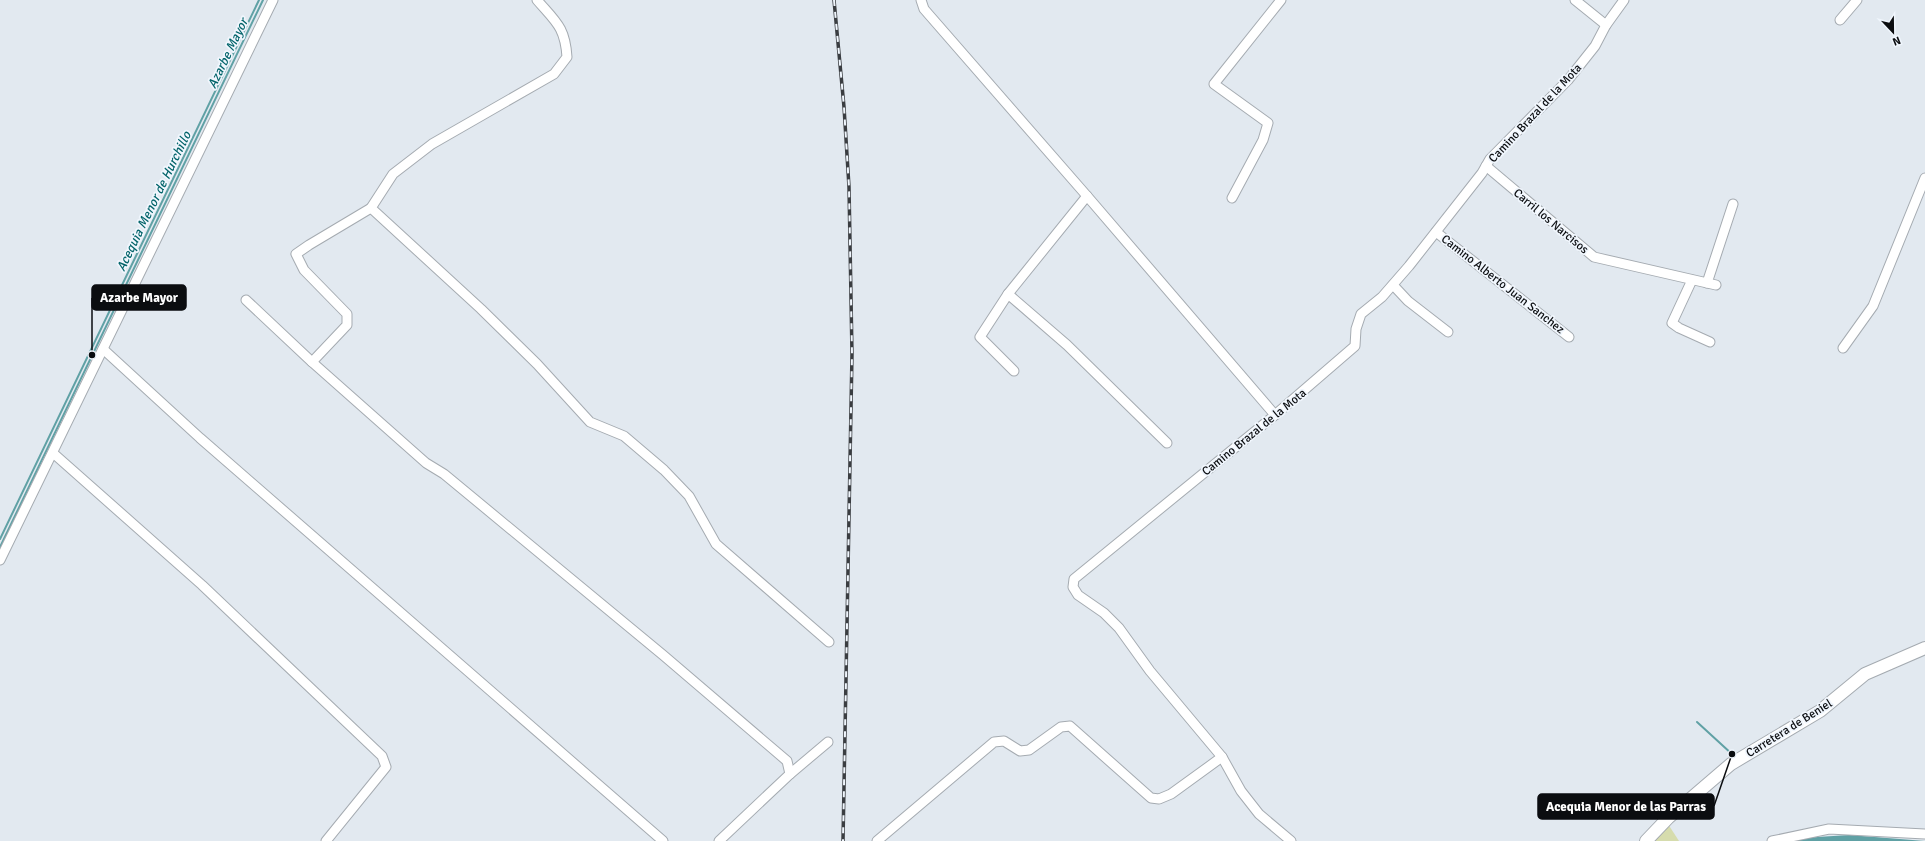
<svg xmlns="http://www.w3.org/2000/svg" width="1925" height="841" font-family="Signika,sans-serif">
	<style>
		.green { fill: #d6dcad }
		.water { fill: #60a1a5 }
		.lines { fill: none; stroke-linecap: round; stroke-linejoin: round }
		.stream { stroke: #60a1a5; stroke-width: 2 }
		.minor-casing { stroke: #a5abb1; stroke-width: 11 }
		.major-casing { stroke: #a5abb1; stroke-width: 14 }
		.minor { stroke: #fff; stroke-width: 9 }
		.major { stroke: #fff; stroke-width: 12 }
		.rail-casing { stroke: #3a3d41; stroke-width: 3.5 }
		.rail { stroke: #f0f6fd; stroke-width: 2; stroke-dasharray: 6; stroke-linecap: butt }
		.labels { text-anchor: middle; stroke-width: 3.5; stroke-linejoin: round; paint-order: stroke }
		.street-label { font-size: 12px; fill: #0b0d10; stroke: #f0f6fd }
		.water-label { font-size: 13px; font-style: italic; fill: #03646a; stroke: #f0f6fd }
		.leader { fill: none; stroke: #0b0d10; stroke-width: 1.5 }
		.callout-dot { fill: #0b0d10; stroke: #f0f6fd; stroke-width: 1.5 }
		.callout { fill: #0b0d10; stroke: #0b0d10; stroke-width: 1.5 }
		.callout-label { font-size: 13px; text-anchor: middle; font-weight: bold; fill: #fff }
	</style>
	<rect width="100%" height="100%" fill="#e2e9f0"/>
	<path class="green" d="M1668 824 1679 841H1654Z"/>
	<path class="water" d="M1849 835 1925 841H1794L1802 838Z"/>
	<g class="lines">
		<g class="stream">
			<path d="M0 539 259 0"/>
			<path d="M0 547 263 0"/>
			<path d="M1697 722 1733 755"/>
		</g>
		<defs>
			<g id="minor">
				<path d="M537 0C556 22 565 27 567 57L554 74 432 144 393 174 371 208 481 309 537 364 590 422 624 436 664 470 689 496 716 544 829 642"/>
				<path d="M921 0 924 9 1087 196"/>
				<path d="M1575 0 1606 25"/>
				<path d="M1840 20 1857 0"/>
				<path d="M1486 166 1594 257 1716 285"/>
				<path d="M1232 198 1263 140 1268 123 1214 84 1281 0"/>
				<path d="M1436 232 1569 337"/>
				<path d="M1692 280 1672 323 1679 328 1710 342"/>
				<path d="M1707 283 1733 204"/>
				<path d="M1393 285 1408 301 1448 332"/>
				<path d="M1008 294 980 337 1014 371"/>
				<path d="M246 300 312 362 347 325V314L304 270 296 254 309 245 371 208"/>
				<path d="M1843 348 1873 306 1925 178"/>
				<path d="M103 349 200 438 663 841"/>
				<path d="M312 362 426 463 444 474 663 655 787 761 790 774 719 841"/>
				<path d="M1167 443 1067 345 1008 294 1087 196 1275 415"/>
				<path d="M53 453 202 585 382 756 386 767 326 841"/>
				<path d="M0 560 273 0"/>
				<path d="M790 774 828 742"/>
				<path d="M877 841 994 742 1004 741 1020 751 1029 750 1061 727 1070 726 1151 798 1159 799 1171 794 1222 757"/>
				<path d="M1291 841 1259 814 1241 791 1222 757 1150 671 1119 628 1104 613 1078 595 1073 587 1074 579 1275 415 1355 346 1356 329 1361 314 1382 297 1409 266 1482 173 1490 159 1568 80 1595 46 1606 25 1624 0"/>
				<path d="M1772 841 1829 829 1925 834"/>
			</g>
			<path id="major" d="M1646 841 1668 818 1731 764 1820 711 1865 674 1925 648"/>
		</defs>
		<use href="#minor" class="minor-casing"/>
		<use href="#major" class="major-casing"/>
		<use href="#minor" class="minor"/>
		<use href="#major" class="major"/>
		<defs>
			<path id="rail" d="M834 0 844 107 849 187 852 354 843 841"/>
		</defs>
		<use href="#rail" class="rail-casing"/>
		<use href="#rail" class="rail"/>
	</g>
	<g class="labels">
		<g class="street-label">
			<text transform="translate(1535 113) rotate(-47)" y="4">Camino Brazal de la Mota</text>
			<text transform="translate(1551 221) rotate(40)" y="4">Carril los Narcisos</text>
			<text transform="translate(1503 284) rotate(38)" y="4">Camino Alberto Juan Sanchez</text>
			<text transform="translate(1254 432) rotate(-39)" y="4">Camino Brazal de la Mota</text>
			<text transform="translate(1789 728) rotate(-32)" y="4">Carretera de Beniel</text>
		</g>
		<g class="water-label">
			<text transform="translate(227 53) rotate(-64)" y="5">Azarbe Mayor</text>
			<text transform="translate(153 201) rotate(-64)" y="5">Acequia Menor de Hurchillo</text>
		</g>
	</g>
	<path class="leader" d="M92 355L92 298M1732 754L1714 806"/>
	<g class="callout-dot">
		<circle cx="92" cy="355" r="4"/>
		<circle cx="1732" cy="754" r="4"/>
	</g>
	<g class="callout">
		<rect x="92" y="285" width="94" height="25" rx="4"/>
		<rect x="1538" y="794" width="176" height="25" rx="4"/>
	</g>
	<g class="callout-label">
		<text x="139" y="302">Azarbe Mayor</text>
		<text x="1626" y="811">Acequia Menor de las Parras</text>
	</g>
	<g transform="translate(1893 32) rotate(158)" stroke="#f0f6fd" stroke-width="3" paint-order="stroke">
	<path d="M0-3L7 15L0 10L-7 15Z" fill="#0b0d10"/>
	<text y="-6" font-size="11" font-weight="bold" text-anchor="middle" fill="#0b0d10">N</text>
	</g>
</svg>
